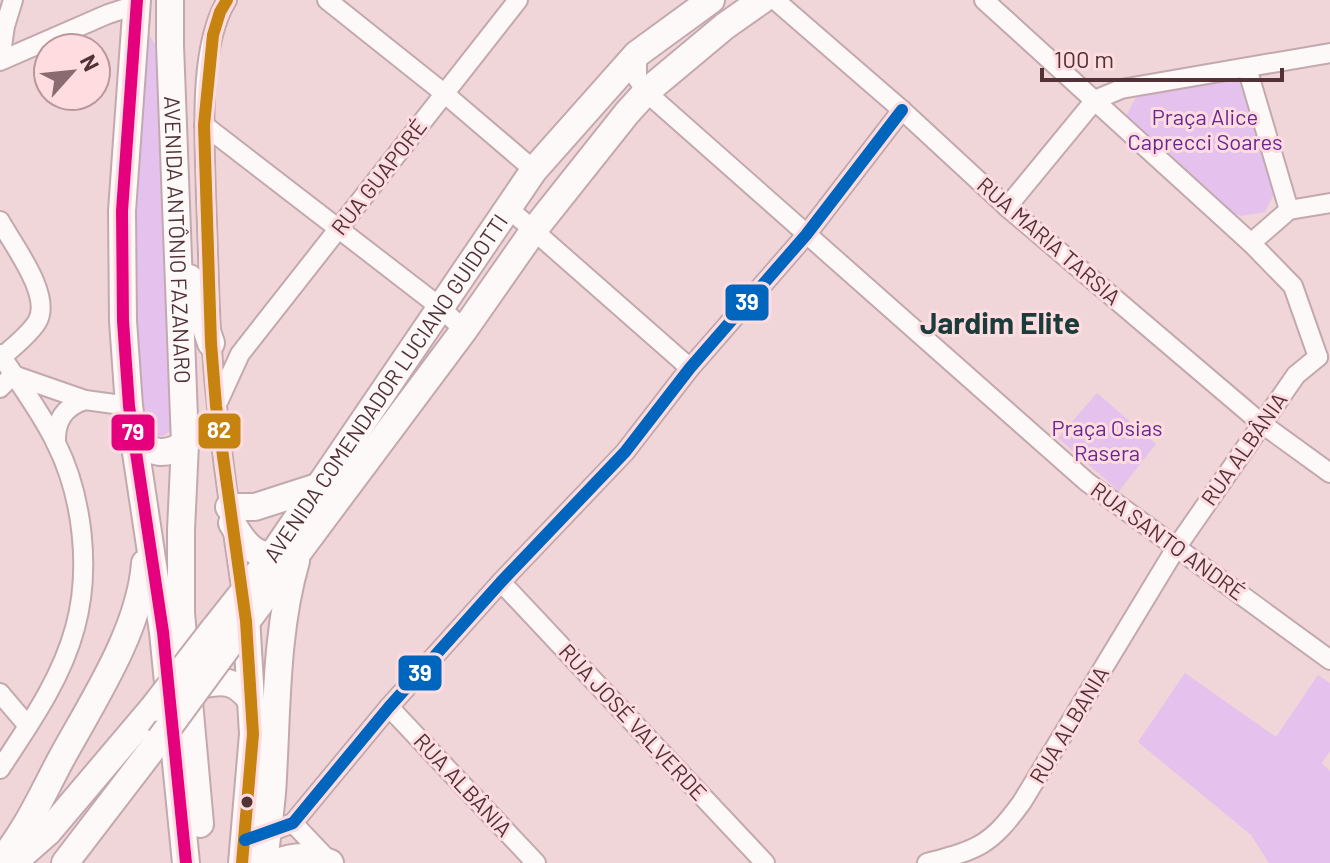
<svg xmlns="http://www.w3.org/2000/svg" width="1330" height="863" font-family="Barlow,sans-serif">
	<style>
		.green { fill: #e5c1ed }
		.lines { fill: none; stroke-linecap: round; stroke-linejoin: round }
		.street-casing { stroke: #c3a9ad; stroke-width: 22 }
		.secondary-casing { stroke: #c3a9ad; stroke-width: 30 }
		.street { stroke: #fdf9f9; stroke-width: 18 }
		.secondary { stroke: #fdf9f9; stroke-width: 26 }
		.secondary-bridge-casing { stroke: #c3a9ad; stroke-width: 30; stroke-linecap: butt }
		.secondary-bridge { stroke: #fdf9f9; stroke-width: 26 }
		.bus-1-casing { stroke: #fedce0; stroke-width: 18 }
		.bus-2-casing { stroke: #fedce0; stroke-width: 18 }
		.bus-3-casing { stroke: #fedce0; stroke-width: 18 }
		.bus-1 { stroke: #e5007d; stroke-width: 12 }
		.bus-2 { stroke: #c68310; stroke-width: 12 }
		.bus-3 { stroke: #0065bd; stroke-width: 12 }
		.bus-dot { fill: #523237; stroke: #fedce0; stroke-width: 3 }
		.labels { text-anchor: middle; stroke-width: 6; stroke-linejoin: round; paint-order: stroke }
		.park-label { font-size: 22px; fill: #6a2693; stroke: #fedce0 }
		.street-label { font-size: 22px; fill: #523237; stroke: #fedce0 }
		.district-label { font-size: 30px; font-weight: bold; fill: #1a3c3a; stroke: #fedce0 }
		.line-badge { stroke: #fedce0; stroke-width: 3 }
		.badge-label { font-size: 22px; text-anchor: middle; font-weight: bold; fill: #fff }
	</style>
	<rect width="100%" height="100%" fill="#f0d5d9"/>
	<g class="green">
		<path d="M147 31 157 48 175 428 163 436H155L145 425 134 317 135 217 138 138Z"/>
		<path d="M1241 74 1274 194 1265 212 1241 216 1221 210 1123 122 1139 91Z"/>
		<path d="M1097 393 1156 444 1119 491 1058 438Z"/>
		<path d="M1185 673 1276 737 1318 675 1330 683V751L1322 763 1330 771V863H1269L1251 835 1138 742Z"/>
	</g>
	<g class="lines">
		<defs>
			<g id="street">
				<path d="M227 0C197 49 205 141 206 198 209 268 209 337 217 406 223 469 233 531 242 594"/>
				<path d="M327 0 445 94 534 170"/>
				<path d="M775 0 902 110 1007 207 1261 423 1330 473"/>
				<path d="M984 0 1251 243 1293 286 1318 357"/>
				<path d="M637 54V78L646 92 1087 482 1330 660"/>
				<path d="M0 60 5 26 13 0"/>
				<path d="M0 61 108 14 136 5"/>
				<path d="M1247 68 1289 210"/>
				<path d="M204 125 440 307 464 330"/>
				<path d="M1007 207 1095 100 1121 89 1330 53"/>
				<path d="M508 208 690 368"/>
				<path d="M0 221C13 245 53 296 37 322 29 335 13 347 2 357"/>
				<path d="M1251 243 1289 210 1330 203"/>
				<path d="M0 354C19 383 41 412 56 443 83 497 91 570 75 628 61 680 29 725 0 769"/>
				<path d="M0 388 13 375 85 400 129 406"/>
				<path d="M219 400 240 354 518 0"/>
				<path d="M56 443C55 421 64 407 85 400"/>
				<path d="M501 582 765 863"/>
				<path d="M0 693 28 726"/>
				<path d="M389 707 536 863"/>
				<path d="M293 823 330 862"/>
				<path d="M259 836 293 823 389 707 501 582 625 452 690 368 806 235 902 110"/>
				<path d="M927 863C979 849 990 846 1022 802L1176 548 1296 375 1318 357"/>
			</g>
			<g id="secondary">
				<path d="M137 0 122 211 123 321 129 406 163 632 186 863"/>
				<path id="s1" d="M170 0V45L185 444 181 530V613L200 824"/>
				<path d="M189 278 211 343"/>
				<path d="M135 438C152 455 165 456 185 444"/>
				<path d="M229 507H255L320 486"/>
				<path d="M232 523C245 546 257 560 285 555"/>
				<path id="s2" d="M214 629 271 557 534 170 637 54 711 0"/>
				<path d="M229 645 464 330 534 230 627 113 646 92 725 26 762 0"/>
				<path d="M201 685C223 680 235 680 250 699"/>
				<path d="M0 862C25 833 42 795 60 761 92 702 140 631 145 563"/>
				<path d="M13 863 48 832 153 708"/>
				<path d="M65 863 160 739"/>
				<path d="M242 863 253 734 246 617"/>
				<path d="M264 863C267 834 272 805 273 777 277 705 276 630 296 561"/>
				<path d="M275 863C295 855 310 855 330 863"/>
			</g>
		</defs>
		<use href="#street" class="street-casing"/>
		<use href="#secondary" class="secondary-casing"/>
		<use href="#street" class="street"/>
		<use href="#secondary" class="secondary"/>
		<defs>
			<g id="secondary-bridge">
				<path d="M153 708 214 629"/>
				<path d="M160 739 229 645"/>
			</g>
		</defs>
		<use href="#secondary-bridge" class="secondary-bridge-casing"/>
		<use href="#secondary-bridge" class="secondary-bridge"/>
		<defs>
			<path id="bus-1" d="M137 0 122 211 123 321 129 406 163 632 186 863"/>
			<path id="bus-2" d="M227 0 220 12 213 35 204 125 211 343 216 406 246 621 253 734 242 863"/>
			<path id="bus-3" d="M245 840 293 823 389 707 501 582 625 452 690 368 806 235 902 110"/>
		</defs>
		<use href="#bus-1" class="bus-1-casing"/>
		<use href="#bus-2" class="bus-2-casing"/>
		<use href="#bus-3" class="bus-3-casing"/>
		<use href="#bus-1" class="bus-1"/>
		<use href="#bus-2" class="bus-2"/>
		<use href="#bus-3" class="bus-3"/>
	</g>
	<circle class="bus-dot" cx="247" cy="802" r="7"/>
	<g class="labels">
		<g class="park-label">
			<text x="1205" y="125">Praça Alice<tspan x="1205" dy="25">Caprecci Soares</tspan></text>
			<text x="1107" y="436">Praça Osias<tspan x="1107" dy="25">Rasera</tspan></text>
		</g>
		<g class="street-label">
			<text transform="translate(379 177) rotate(-52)" y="8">RUA GUAPORÉ</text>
			<text dy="8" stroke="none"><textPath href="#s1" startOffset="240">AVENIDA ANTÔNIO FAZANARO</textPath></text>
			<text transform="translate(1049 241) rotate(41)" y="8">RUA MARIA TARSIA</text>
			<text dy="8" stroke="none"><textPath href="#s2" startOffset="296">AVENIDA COMENDADOR LUCIANO GUIDOTTI</textPath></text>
			<text transform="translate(1244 449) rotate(-55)" y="8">RUA ALBÂNIA</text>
			<text transform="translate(1168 541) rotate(36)" y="8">RUA SANTO ANDRÉ</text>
			<text transform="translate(633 722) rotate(47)" y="8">RUA JOSÉ VALVERDE</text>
			<text transform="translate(1069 725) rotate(-59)" y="8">RUA ALBANIA</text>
			<text transform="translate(463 785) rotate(47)" y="8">RUA ALBÂNIA</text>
		</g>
		<g class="district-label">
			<text x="1000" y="334">Jardim Elite</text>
		</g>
	</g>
	<g class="line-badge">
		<rect x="724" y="283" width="46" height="39" rx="8" fill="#0065bd"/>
		<rect x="197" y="412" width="45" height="38" rx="8" fill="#c68310"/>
		<rect x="110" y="413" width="46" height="39" rx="8" fill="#e5007d"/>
		<rect x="397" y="654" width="46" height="38" rx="8" fill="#0065bd"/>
	</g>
	<g class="badge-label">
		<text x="747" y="310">39</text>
		<text x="219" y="438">82</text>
		<text x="133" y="440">79</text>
		<text x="420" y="681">39</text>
	</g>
	<g transform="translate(72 72) rotate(63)"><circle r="38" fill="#fedce0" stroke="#b9989c" stroke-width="2"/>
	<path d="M0-6L14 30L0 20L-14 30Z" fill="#896b70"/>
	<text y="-12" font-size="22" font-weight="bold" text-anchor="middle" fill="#523237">N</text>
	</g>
	<path d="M1042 68v12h240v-12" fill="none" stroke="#523237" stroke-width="4"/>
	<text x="1054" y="68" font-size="24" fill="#523237" stroke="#fedce0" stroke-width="6" paint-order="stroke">100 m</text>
</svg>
